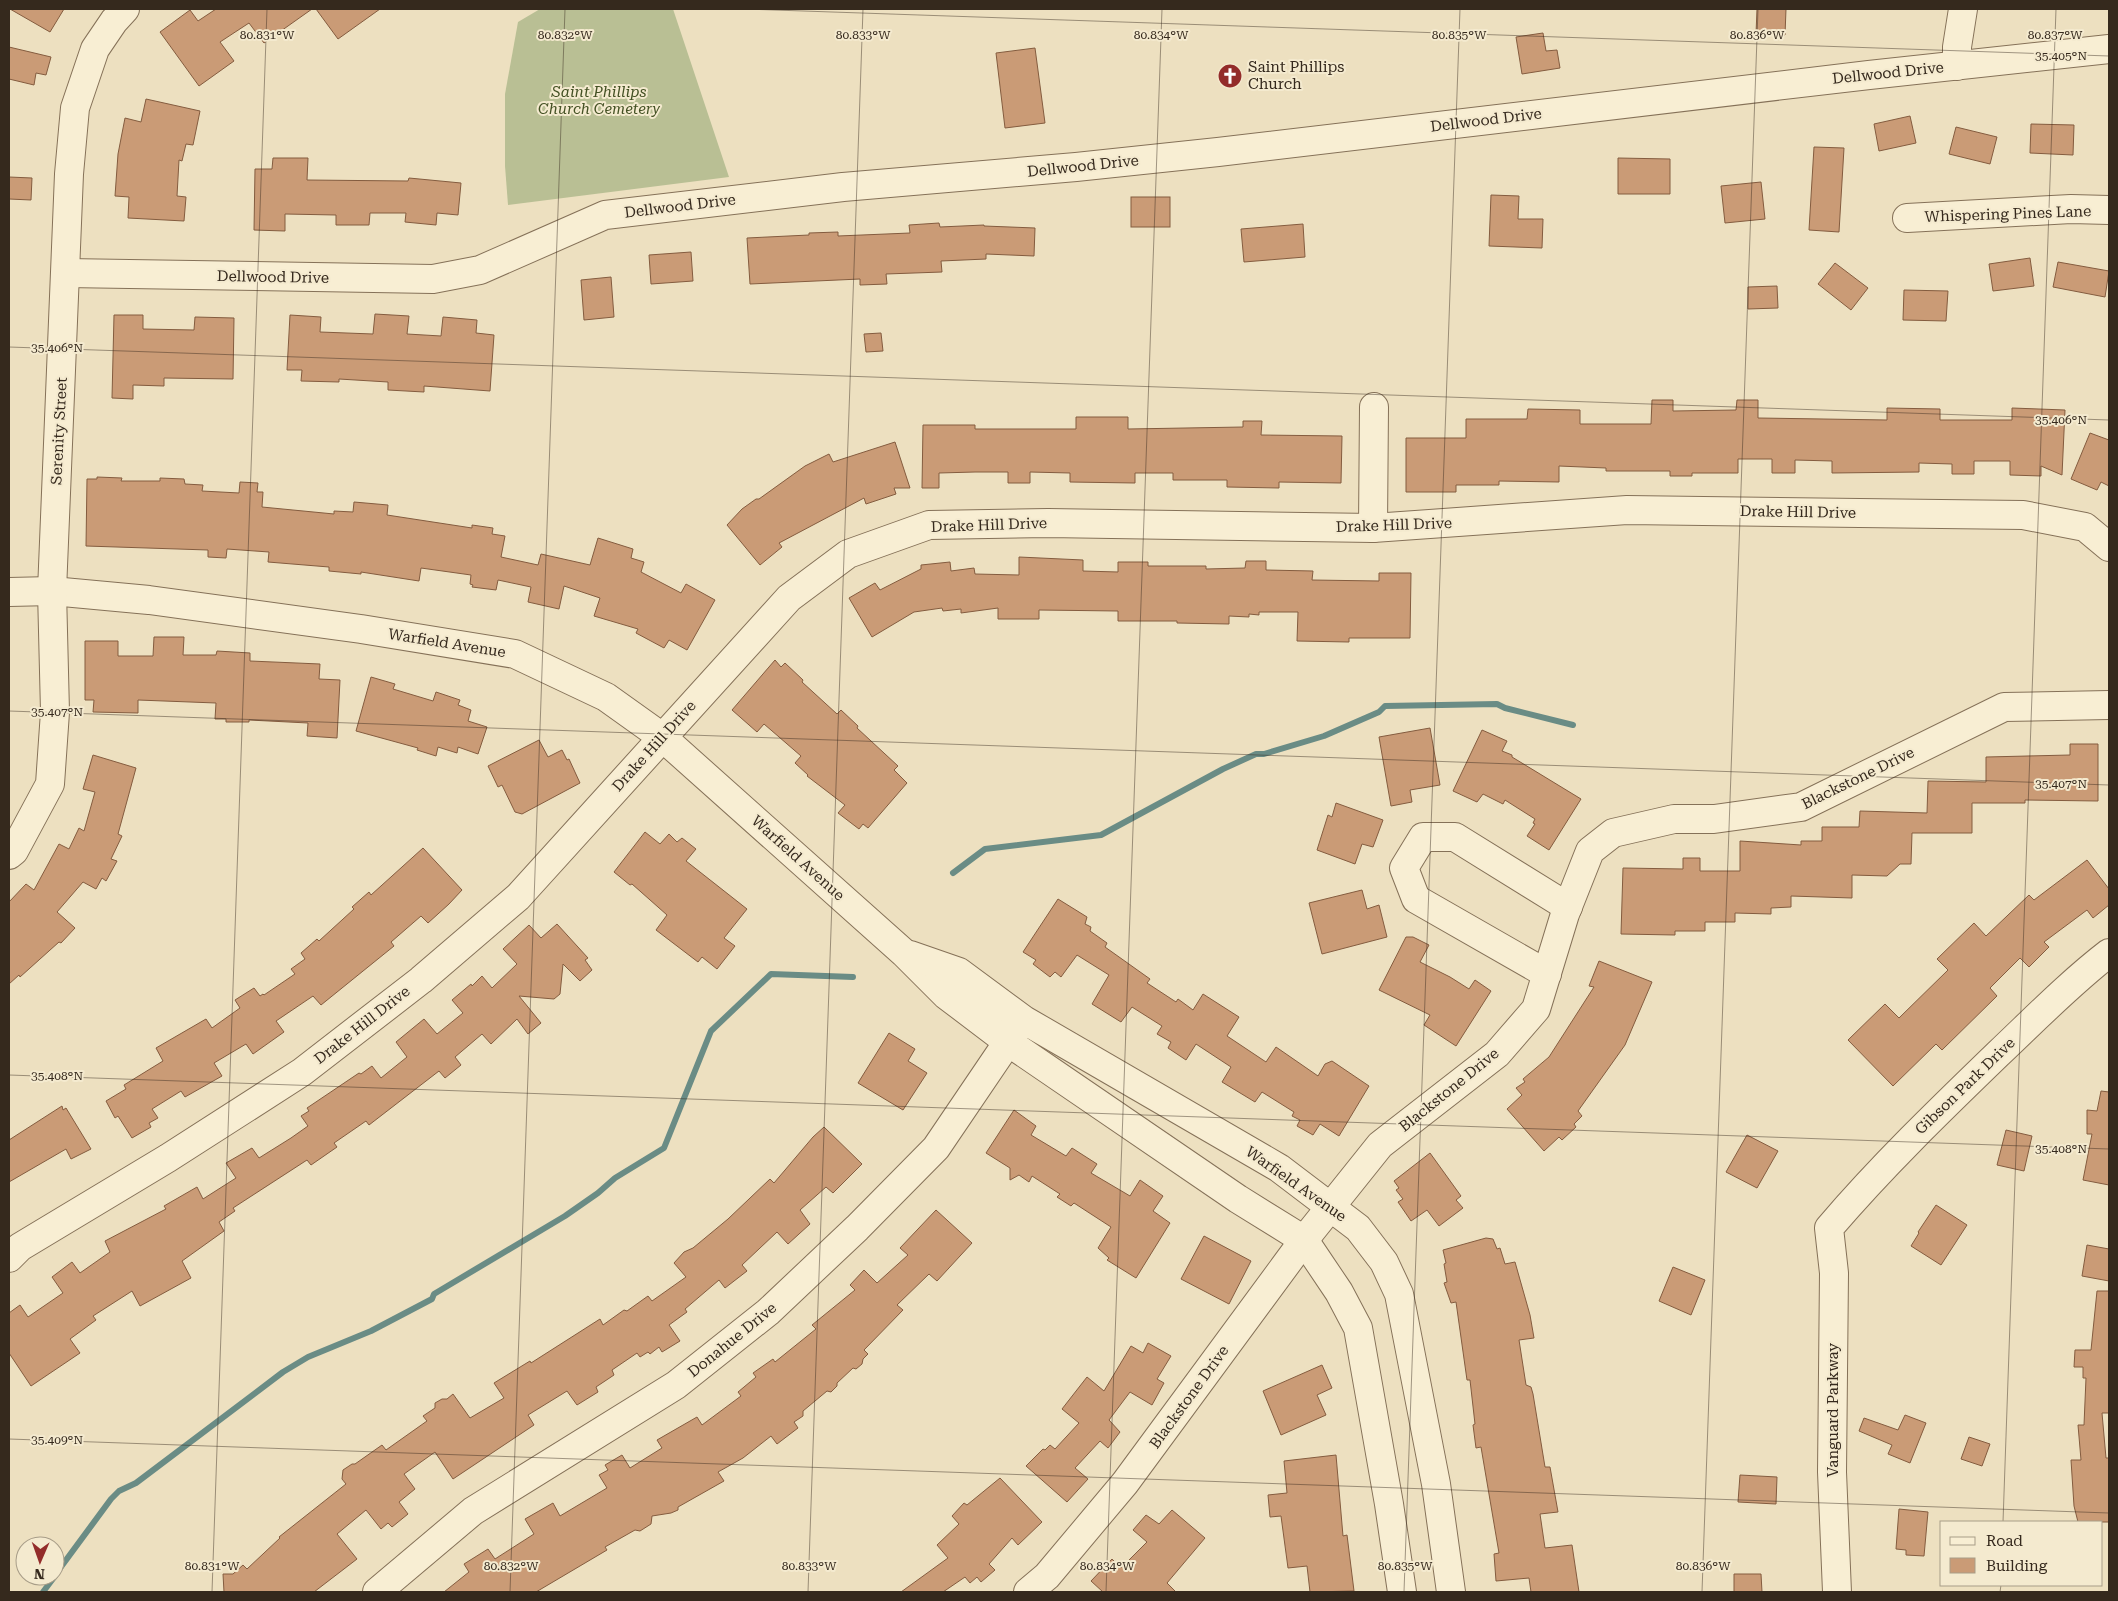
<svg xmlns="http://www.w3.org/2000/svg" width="2118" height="1601" font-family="'Roboto Serif',serif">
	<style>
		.cemetery { fill: #b9bf94 }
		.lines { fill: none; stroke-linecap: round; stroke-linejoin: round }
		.stream { stroke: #6a8c85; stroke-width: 6 }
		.building { fill: #ca9b76; stroke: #845c3f }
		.minor-casing { stroke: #857158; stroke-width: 30 }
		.minor { stroke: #f8eed3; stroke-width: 28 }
		.ticks { fill: none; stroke: #35291d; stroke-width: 1; stroke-opacity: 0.45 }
		.labels { text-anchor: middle; stroke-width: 4; stroke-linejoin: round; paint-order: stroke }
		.poi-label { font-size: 15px; fill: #35291d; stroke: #f4eacf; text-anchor: start }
		.street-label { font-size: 15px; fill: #35291d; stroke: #f4eacf }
		.park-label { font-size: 15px; font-style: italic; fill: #445124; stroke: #f4eacf }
		.ticks-label { font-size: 12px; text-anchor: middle; fill: #35291d; stroke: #f4eacf; stroke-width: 4; stroke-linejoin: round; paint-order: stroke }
	</style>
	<rect width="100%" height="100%" fill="#ede0c0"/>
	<path class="cemetery" d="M540 9H673L729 177 508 205 505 166V94L518 22Z"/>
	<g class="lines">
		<g class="stream">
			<path d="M953 873 985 849 1101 835 1223 769 1256 754H1264L1324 736 1379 712 1385 706 1497 704 1505 708 1573 725"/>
			<path d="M55 1575 111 1499 119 1491 136 1483 283 1372 308 1357 371 1331 432 1299 434 1294 565 1216 598 1193 615 1178 664 1148 711 1031 771 974 853 977"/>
			<path d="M43 1592 55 1576"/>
		</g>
	</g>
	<g class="building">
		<path d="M10 9H64L50 32Z"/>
		<path d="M216 9H312L264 43 249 23 220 42 234 61 199 86 160 32 190 10 198 21Z"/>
		<path d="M316 9H380L338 39Z"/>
		<path d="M1757 9H1786L1785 35 1756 34Z"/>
		<path d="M1543 33 1546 51 1557 50 1560 68 1522 74 1516 37Z"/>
		<path d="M9 47 51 57 46 75 36 73 34 85 9 79Z"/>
		<path d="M1035 48 1045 123 1005 128 996 53Z"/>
		<path d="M146 99 200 111 193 145 186 144 182 161 179 160 177 196 186 197 184 221 128 218 129 197 115 196 118 154 125 118 141 122Z"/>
		<path d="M1910 116 1916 143 1879 151 1874 124Z"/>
		<path d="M2031 124 2074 125 2073 155 2030 153Z"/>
		<path d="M1956 127 1997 137 1990 164 1949 154Z"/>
		<path d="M1814 147 1844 148 1839 232 1809 230Z"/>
		<path d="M273 158H308L307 180 408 181 409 178 461 183 458 215 437 213 436 225 405 222 406 213H370L369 225H336V215L285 214V231L254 230 255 169H272Z"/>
		<path d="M1618 158 1670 159V194H1618Z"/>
		<path d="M9 177 32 178 31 200 9 199Z"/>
		<path d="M1761 182 1765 219 1725 223 1721 186Z"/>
		<path d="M1491 195 1519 196 1518 219H1543L1542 248 1489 246Z"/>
		<rect x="1131" y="197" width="39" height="30"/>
		<path d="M939 223 940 227 984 225V226L1035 228 1034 256 986 254V259L941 261 942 272 886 274 887 284 860 285V279L750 284 747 238 809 235V233L838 232V236L910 233 909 225Z"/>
		<path d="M1303 224 1305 257 1244 262 1241 229Z"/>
		<path d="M691 252 693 281 651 284 649 255Z"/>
		<path d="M2030 258 2034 286 1993 291 1989 264Z"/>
		<path d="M2058 262 2109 271 2105 297 2053 287Z"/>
		<path d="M1835 263 1868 288 1851 310 1818 284Z"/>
		<path d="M611 277 614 317 584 320 581 280Z"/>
		<path d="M1777 286 1778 308 1748 309V287Z"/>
		<path d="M1904 290 1948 291 1946 321 1903 320Z"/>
		<path d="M375 314 409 316 407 334 441 336 443 317 477 320 476 333 494 335 490 391 424 386V392L388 390V382L339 379V382L301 381 302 370H287L290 315 321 317 320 332 373 334Z"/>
		<path d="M114 315H143V329L194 330 195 317 234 318 233 379 164 378V386L133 385V399L112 398Z"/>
		<path d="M881 333 883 351 866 352 864 334Z"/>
		<path d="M1652 400H1673V411L1736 410 1737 400H1758V418L1887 420V408L1940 409V420H2012V408L2065 410 2062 475 2041 466V476L2010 475V461H1974V474H1952V464L1919 463V472L1832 473V461L1795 460V473H1772V459H1738V473H1692V476H1670V471H1606V468L1559 466V482L1499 481V485H1456V492H1406V438H1466V419H1527L1528 409 1580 410V424H1651Z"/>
		<path d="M1076 417H1128V429L1243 427V421H1262L1261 435 1342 436 1341 483 1279 482V488L1227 487V480H1173V473H1135V483L1070 482V473L1030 472V483H1008V472H975L939 473V488H922L923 425H975V429H1076Z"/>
		<path d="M2090 433 2109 440V486L2101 482 2097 490 2071 479Z"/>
		<path d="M895 442 910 488H894L896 494 866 504 864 498 779 543 782 547 760 565 727 525 742 509 756 499H759L805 466 829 454 833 462Z"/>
		<path d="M97 477 122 478 121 481H160V478L184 479 185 484 203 485 202 491 239 493 240 482 258 483 257 492H263L262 507 334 514V511L353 512 354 502 388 505 387 515 472 528V525L493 528 492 534 505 536 501 557 538 565 541 554 590 565 598 538 633 549 631 558 644 562 641 572 681 593 686 584 715 600 687 650 669 640 664 648 636 633 638 629 594 616 600 598 564 586 559 609 528 602 531 587 498 580 496 590 472 587 473 585 470 584 471 575 421 568 419 581 361 572V574L329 571V567L268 562 269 552 227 549 226 558 208 557V550L86 546 87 479H97Z"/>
		<path d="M1019 557 1083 560V571L1118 572V562H1148V566H1206V569L1245 568 1246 561H1266V570L1313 571 1312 580 1379 581V573H1411L1410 638H1349V642L1297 641 1298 612H1259V615L1249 614V617L1229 616V624L1177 623V621H1118V611L1039 610V619H998V608L961 613V609L943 611 942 608 914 612 872 637 849 598 875 583 880 590 921 569V565L950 562 951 571 974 568 975 574 1019 575Z"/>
		<path d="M154 637H184L183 655H216L217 651 250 653V661L320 664 319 679 340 680 337 738 307 736 308 723 249 720V722H226V719H215L216 703 138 700V713L93 712 94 700H85V641H118V656H153Z"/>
		<path d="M775 660 781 667 785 663 803 680 802 682 837 714 841 710 858 726 857 728 898 766 894 770 907 783 868 828 863 824 859 829 838 813 845 805 807 776 808 775 795 763 801 756 764 724 757 732 732 710Z"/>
		<path d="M371 677 395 684 393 689 433 701 436 692 460 700 458 705 471 710 468 721 487 727 478 754 458 747 457 753 438 747 436 756 417 750 418 748 356 731Z"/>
		<path d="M1430 728 1440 785 1410 790 1412 802 1391 806 1379 737Z"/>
		<path d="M1482 730 1507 741 1502 751 1512 755V757L1581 799 1549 850 1527 836 1535 824 1533 823 1535 819 1505 800 1503 804 1483 794 1477 802 1453 791Z"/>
		<path d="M539 740 548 757 562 750 567 760 569 759 580 783 522 814 515 812 502 785 498 787 488 766Z"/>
		<path d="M2070 744H2098V801L2025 800V803H1972V833H1912L1911 864H1900L1887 876 1852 875V898L1791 896V907L1771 908V914L1735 913V922H1705V931H1675V935L1621 934 1623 868 1683 869V858H1700V871H1740V841L1801 845V841H1822V827H1859L1860 811 1927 813 1928 781 1986 782V757L2070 755Z"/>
		<path d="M93 755 136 768 118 834 122 836 111 859 117 861 106 881 102 878 96 889 83 882 57 912 75 928 61 943 59 942 20 977 19 975 9 984V902L26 884 34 890 59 844 69 849 79 828 84 831 95 792 83 789Z"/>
		<path d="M1336 803 1383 820 1373 847 1362 844 1355 864 1317 850 1328 815 1332 817Z"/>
		<path d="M645 832 660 844 669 834 677 842 682 838 696 849 686 861 747 909 724 938 735 946 717 969 702 957 698 962 656 930 667 915 632 884 630 885 614 872Z"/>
		<path d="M423 848 462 890 449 904 428 923 421 916 391 942 394 946 321 1005 313 996 276 1021 284 1032 253 1054 246 1044 214 1063 222 1076 185 1097 181 1091 152 1109 158 1118 149 1123 151 1127 132 1138 118 1116 115 1118 106 1101 126 1089 124 1085 163 1061 156 1048 206 1019 212 1028 240 1008 235 1000 254 988 260 996 263 994 264 995 295 974 291 969 305 959 301 953 317 939 319 941 354 909 352 907 369 892 371 895Z"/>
		<path d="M2087 860 2109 889V905L2093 918 2087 910 2044 942 2049 947 2029 967 2020 958 1990 988 1997 996 1942 1050 1936 1044 1893 1086 1848 1040 1885 1004 1899 1018 1948 970 1937 959 1974 923 1986 936 2029 895 2034 900Z"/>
		<path d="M1362 890 1367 909 1379 905 1387 937 1322 954 1309 903Z"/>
		<path d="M1058 899 1087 917 1085 924 1091 927 1090 931 1107 943 1105 947 1150 979 1147 983 1176 1002 1178 999 1193 1010 1203 994 1239 1017 1227 1036 1266 1062 1276 1047 1318 1076 1325 1064 1332 1061 1369 1086 1339 1136 1320 1124 1313 1135 1297 1126 1300 1120 1292 1116 1294 1112 1262 1092 1255 1102 1222 1082 1231 1067 1196 1044 1186 1060 1168 1048 1171 1042 1157 1034 1162 1026 1132 1007 1121 1022 1092 1004 1109 975 1077 955 1061 977 1055 972 1050 977 1033 964 1036 960 1023 952Z"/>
		<path d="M557 924 588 958 585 960 592 970 580 981 563 964 560 994 554 999 519 996 541 1023 528 1034 517 1019 491 1044 482 1034 455 1057 461 1065 445 1078 439 1071 369 1125 366 1121 334 1143 337 1147 311 1165 307 1160 233 1208 235 1211 219 1222 224 1231 182 1261 191 1278 140 1306 132 1291 93 1316 96 1320 70 1339 80 1353 31 1386 9 1353V1313L20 1305 28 1317 63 1293 52 1277 72 1262 80 1273 110 1252 105 1241 166 1209 164 1206 197 1187 203 1199 236 1178 226 1163 252 1148 259 1158 291 1138 308 1126 301 1116 309 1111 307 1108 359 1073 361 1074 372 1066 381 1078 407 1057 396 1042 424 1019 437 1034 463 1013 452 1000 471 984 472 986 482 976 492 988 517 964 503 949 529 925 541 938Z"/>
		<path d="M1406 937H1413L1429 945 1420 962 1450 977 1469 989 1475 980 1491 991 1456 1046 1424 1025 1430 1015 1379 990Z"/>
		<path d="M1599 961 1652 982 1625 1045 1578 1111 1582 1116 1574 1124 1576 1127 1562 1140 1559 1137 1544 1151 1507 1109 1522 1095 1516 1088 1525 1082 1523 1079 1549 1057 1594 987 1589 986Z"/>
		<path d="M889 1033 915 1049 908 1061 927 1073 903 1110 858 1083Z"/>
		<path d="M2101 1091 2109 1092V1185L2083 1180 2092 1134H2087V1110L2097 1111Z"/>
		<path d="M62 1106 63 1110 66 1108 91 1149 71 1159 66 1149 9 1182V1140Z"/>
		<path d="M1014 1110 1036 1126 1031 1135 1066 1156 1072 1148 1097 1164 1091 1173 1130 1196 1140 1180 1163 1196 1153 1211 1170 1223 1136 1278 1107 1260 1109 1258 1098 1248 1111 1227 1074 1203 1071 1206 1057 1197 1060 1194 1032 1176 1029 1182 1019 1175 1010 1180V1168L986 1153Z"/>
		<path d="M824 1127 862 1164 833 1193 826 1187 800 1210 810 1224 788 1244 777 1232 742 1265 747 1271 725 1288 719 1280 685 1309 687 1312 669 1325 680 1341 662 1352 659 1347 650 1354 648 1352 640 1357 637 1353 612 1370 614 1375 596 1387 598 1392 577 1405 567 1391 528 1415 534 1425 453 1479 435 1452 404 1474 415 1489 399 1502 408 1514 392 1527 388 1523 381 1529 366 1510 337 1534 357 1559 314 1592H224L223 1574H233L243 1565 247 1569 280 1538 279 1537 346 1484 342 1479 343 1470 352 1464H355L382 1445 386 1450 427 1421 423 1416 435 1408V1403L442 1399H447L453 1394 470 1418 504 1398 494 1383 530 1361 531 1363 600 1319 603 1325 624 1310 627 1311 648 1296 652 1301 686 1277 674 1263 684 1252 693 1248 728 1219 770 1179 774 1183 813 1137Z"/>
		<path d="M2006 1130 2032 1136 2024 1171 1997 1165Z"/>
		<path d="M1747 1135 1778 1151 1757 1188 1726 1172Z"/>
		<path d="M1430 1153 1461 1196 1456 1200 1463 1208 1439 1226 1427 1210 1411 1221 1398 1202 1403 1199 1396 1190 1399 1188 1394 1181Z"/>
		<path d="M1936 1205 1967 1225 1941 1265 1911 1246 1919 1233 1918 1232Z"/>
		<path d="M936 1210 972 1243 937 1281 929 1274 897 1305 903 1310 864 1350 868 1354 863 1359 862 1364 856 1369 853 1368 837 1383V1386L831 1392 827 1391 803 1411V1416L794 1422 798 1428 777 1444 771 1436 743 1458 718 1472 724 1481 678 1507V1510L671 1513 652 1516 651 1524 640 1531 635 1530 605 1547 607 1550 536 1592H444L469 1572 464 1564 488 1549 495 1559 534 1534 525 1519 553 1503 560 1516 607 1488 599 1475 608 1470 605 1465 622 1455 630 1468 662 1448 657 1440 697 1417 702 1425 741 1396 738 1392 756 1377 753 1373 773 1359 775 1362 816 1329 812 1325 855 1290 850 1285 864 1270 877 1283 908 1255 900 1248Z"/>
		<path d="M1204 1236 1251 1261 1229 1304 1181 1279Z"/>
		<path d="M1486 1238 1493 1239 1497 1249 1500 1248 1505 1264 1515 1262 1530 1315 1534 1338 1519 1340 1526 1385 1531 1387 1533 1394 1545 1467H1550L1558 1512 1540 1514 1545 1548 1572 1545 1579 1592H1531L1529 1578 1496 1581 1494 1554 1499 1553 1481 1447 1476 1448 1473 1425 1475 1424 1470 1380H1467L1456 1302 1451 1303 1444 1283 1447 1282 1444 1264 1446 1263 1443 1250Z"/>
		<path d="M2087 1245 2109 1249V1281L2082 1276Z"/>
		<path d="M1673 1267 1705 1280 1691 1315 1659 1301Z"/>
		<path d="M2097 1291H2109V1413H2102L2106 1458H2109V1522H2078L2074 1506 2071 1460H2081L2078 1425H2084L2086 1378H2083V1367H2074L2075 1350H2091Z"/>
		<path d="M1148 1343 1171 1356 1157 1379 1164 1383 1152 1405 1130 1392 1109 1420 1120 1432 1108 1448 1100 1441 1075 1468 1088 1479 1067 1502 1026 1466 1043 1449 1045 1450 1050 1445 1055 1449 1079 1423 1062 1409 1087 1377 1104 1391 1131 1346 1143 1353Z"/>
		<path d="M1322 1365 1332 1388 1317 1395 1326 1415 1281 1435 1263 1391Z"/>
		<path d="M1905 1415 1926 1423 1910 1463 1888 1454 1892 1445 1859 1431 1864 1418 1898 1430Z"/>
		<path d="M1969 1437 1990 1444 1982 1466 1961 1459Z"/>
		<path d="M1336 1455 1343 1536 1347 1535 1354 1591 1310 1592 1307 1566 1288 1568 1281 1516 1270 1517 1268 1495 1287 1493 1284 1461Z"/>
		<path d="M1740 1475 1777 1477 1776 1504 1738 1502Z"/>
		<path d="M1000 1478 1042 1522 1018 1545 1012 1538 989 1564 995 1570 981 1582 977 1577 970 1583 965 1577 943 1592H901L948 1558 937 1545 959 1524 952 1516 964 1503 967 1505Z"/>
		<path d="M1899 1509 1928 1512 1924 1556 1906 1555V1550L1896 1549Z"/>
		<path d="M1172 1510 1205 1538 1167 1583 1176 1592H1103L1091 1581 1112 1559 1121 1568 1147 1542 1133 1530 1146 1515 1159 1524Z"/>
		<path d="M1734 1574H1761L1762 1592H1734Z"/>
	</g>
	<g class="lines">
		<defs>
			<g id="minor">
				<path d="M1957 66V47L1963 9"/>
				<path d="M1907 218 2071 209 2109 210"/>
				<path d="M66 273 433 279 480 270 605 215 843 187 1076 167 1218 152 1869 75 2109 49"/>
				<path d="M1373 528 1374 407"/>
				<path d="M9 592 52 591 149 600 361 629 515 654 606 697 662 737 904 953 946 995 1008 1042 1238 1199 1304 1240 1339 1292 1358 1328 1389 1504 1402 1592"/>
				<path d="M9 855 14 851 50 784 55 712 52 591 69 174 75 108 95 49 114 21 125 9"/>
				<path d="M910 955 959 972 1024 1020 1279 1168 1358 1228 1384 1262 1399 1294 1436 1484 1451 1592"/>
				<path d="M1547 974 1416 899 1404 868 1423 837H1455L1568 907"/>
				<path d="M9 1258 20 1247 168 1158 302 1072 421 980 518 897 789 598 848 554 929 525 1048 523 1373 528 1627 510 2023 515 2085 527 2109 547"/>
				<path d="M377 1592 473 1511 676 1385 768 1312 857 1228 936 1148 1018 1027"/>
				<path d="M1028 1592 1047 1576 1125 1483 1304 1240 1380 1145 1497 1054 1536 1009 1565 914 1590 851 1613 833 1674 819H1714L1801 807 2004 707 2109 705"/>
				<path d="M1837 1592 1832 1472 1834 1273 1829 1228C1882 1166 1940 1110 1999 1053 2035 1019 2070 983 2109 953"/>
			</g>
		</defs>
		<use href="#minor" class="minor-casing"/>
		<use href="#minor" class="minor"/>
	</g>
	<path class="ticks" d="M745 9 2109 56M9 347 2109 420M9 711 2109 785M9 1075 2109 1149M9 1439 2109 1513M2003 1522 2056 9M212 1592 267 9M510 1592 565 9M808 1592 863 9M1106 1592 1162 9M1404 1592 1460 9M1702 1592 1758 9M2000 1592 2001 1585"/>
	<defs>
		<symbol id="church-disc" viewBox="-11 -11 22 22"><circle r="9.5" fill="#932c2a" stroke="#f4eacf"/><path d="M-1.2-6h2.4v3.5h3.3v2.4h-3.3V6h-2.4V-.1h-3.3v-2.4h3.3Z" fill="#fff"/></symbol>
	</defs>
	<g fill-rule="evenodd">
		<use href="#church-disc" x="1216" y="62" width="28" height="28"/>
	</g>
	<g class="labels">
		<g class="poi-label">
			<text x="1248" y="72">Saint Phillips<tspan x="1248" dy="17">Church</tspan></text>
		</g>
		<g class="street-label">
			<text transform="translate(1888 73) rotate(-6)" y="5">Dellwood Drive</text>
			<text transform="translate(1486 120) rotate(-7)" y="5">Dellwood Drive</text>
			<text transform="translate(1083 166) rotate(-6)" y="5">Dellwood Drive</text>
			<text transform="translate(680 206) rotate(-7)" y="5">Dellwood Drive</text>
			<text transform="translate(2008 214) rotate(-2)" y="5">Whispering Pines Lane</text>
			<text transform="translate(273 277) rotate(1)" y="5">Dellwood Drive</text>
			<text transform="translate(59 431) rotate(-87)" y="5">Serenity Street</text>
			<text transform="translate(1798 512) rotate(1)" y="5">Drake Hill Drive</text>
			<text transform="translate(989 525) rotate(-2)" y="5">Drake Hill Drive</text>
			<text transform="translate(1394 525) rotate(-2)" y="5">Drake Hill Drive</text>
			<text transform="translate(447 643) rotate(9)" y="5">Warfield Avenue</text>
			<text transform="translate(654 746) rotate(-48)" y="5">Drake Hill Drive</text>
			<text transform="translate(1858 778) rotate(-26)" y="5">Blackstone Drive</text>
			<text transform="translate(798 858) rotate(42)" y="5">Warfield Avenue</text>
			<text transform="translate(362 1025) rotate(-38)" y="5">Drake Hill Drive</text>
			<text transform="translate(1965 1086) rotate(-44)" y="5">Gibson Park Drive</text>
			<text transform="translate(1449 1090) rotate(-39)" y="5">Blackstone Drive</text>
			<text transform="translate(1296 1184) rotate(35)" y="5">Warfield Avenue</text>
			<text transform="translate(732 1340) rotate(-39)" y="5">Donahue Drive</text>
			<text transform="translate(1189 1397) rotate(-54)" y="5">Blackstone Drive</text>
			<text transform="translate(1833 1410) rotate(-90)" y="5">Vanguard Parkway</text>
		</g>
		<g class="park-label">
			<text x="599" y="97">Saint Phillips<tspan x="599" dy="17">Church Cemetery</tspan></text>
		</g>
	</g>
	<g class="ticks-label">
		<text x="267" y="39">80.831°W</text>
		<text x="565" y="39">80.832°W</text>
		<text x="863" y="39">80.833°W</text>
		<text x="1161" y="39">80.834°W</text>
		<text x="1459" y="39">80.835°W</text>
		<text x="1757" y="39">80.836°W</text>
		<text x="2055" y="39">80.837°W</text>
		<text x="2061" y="60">35.405°N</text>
		<text x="57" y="352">35.406°N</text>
		<text x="2061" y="424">35.406°N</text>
		<text x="57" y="716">35.407°N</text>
		<text x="2061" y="788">35.407°N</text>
		<text x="57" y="1080">35.408°N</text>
		<text x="2061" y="1153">35.408°N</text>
		<text x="57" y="1444">35.409°N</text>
		<text x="212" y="1570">80.831°W</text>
		<text x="511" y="1570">80.832°W</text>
		<text x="809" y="1570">80.833°W</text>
		<text x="1107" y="1570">80.834°W</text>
		<text x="1405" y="1570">80.835°W</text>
		<text x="1703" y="1570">80.836°W</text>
	</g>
	<rect width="2118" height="1601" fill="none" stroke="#35291d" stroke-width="20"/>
	<rect x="1940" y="1521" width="162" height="65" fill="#f4eacf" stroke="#a89d88"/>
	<rect x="1950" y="1537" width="25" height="8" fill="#f8eed3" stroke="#a89d88"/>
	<text x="1986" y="1546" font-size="15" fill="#35291d">Road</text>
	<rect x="1950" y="1558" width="25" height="15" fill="#ca9b76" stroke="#a89d88"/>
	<text x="1986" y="1571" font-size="15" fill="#35291d">Building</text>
	<g transform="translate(40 1561) rotate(182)"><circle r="24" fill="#f4eacf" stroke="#a89d88"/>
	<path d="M0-4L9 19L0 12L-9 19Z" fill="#932c2a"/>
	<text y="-8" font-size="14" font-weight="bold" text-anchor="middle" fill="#35291d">N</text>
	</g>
</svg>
